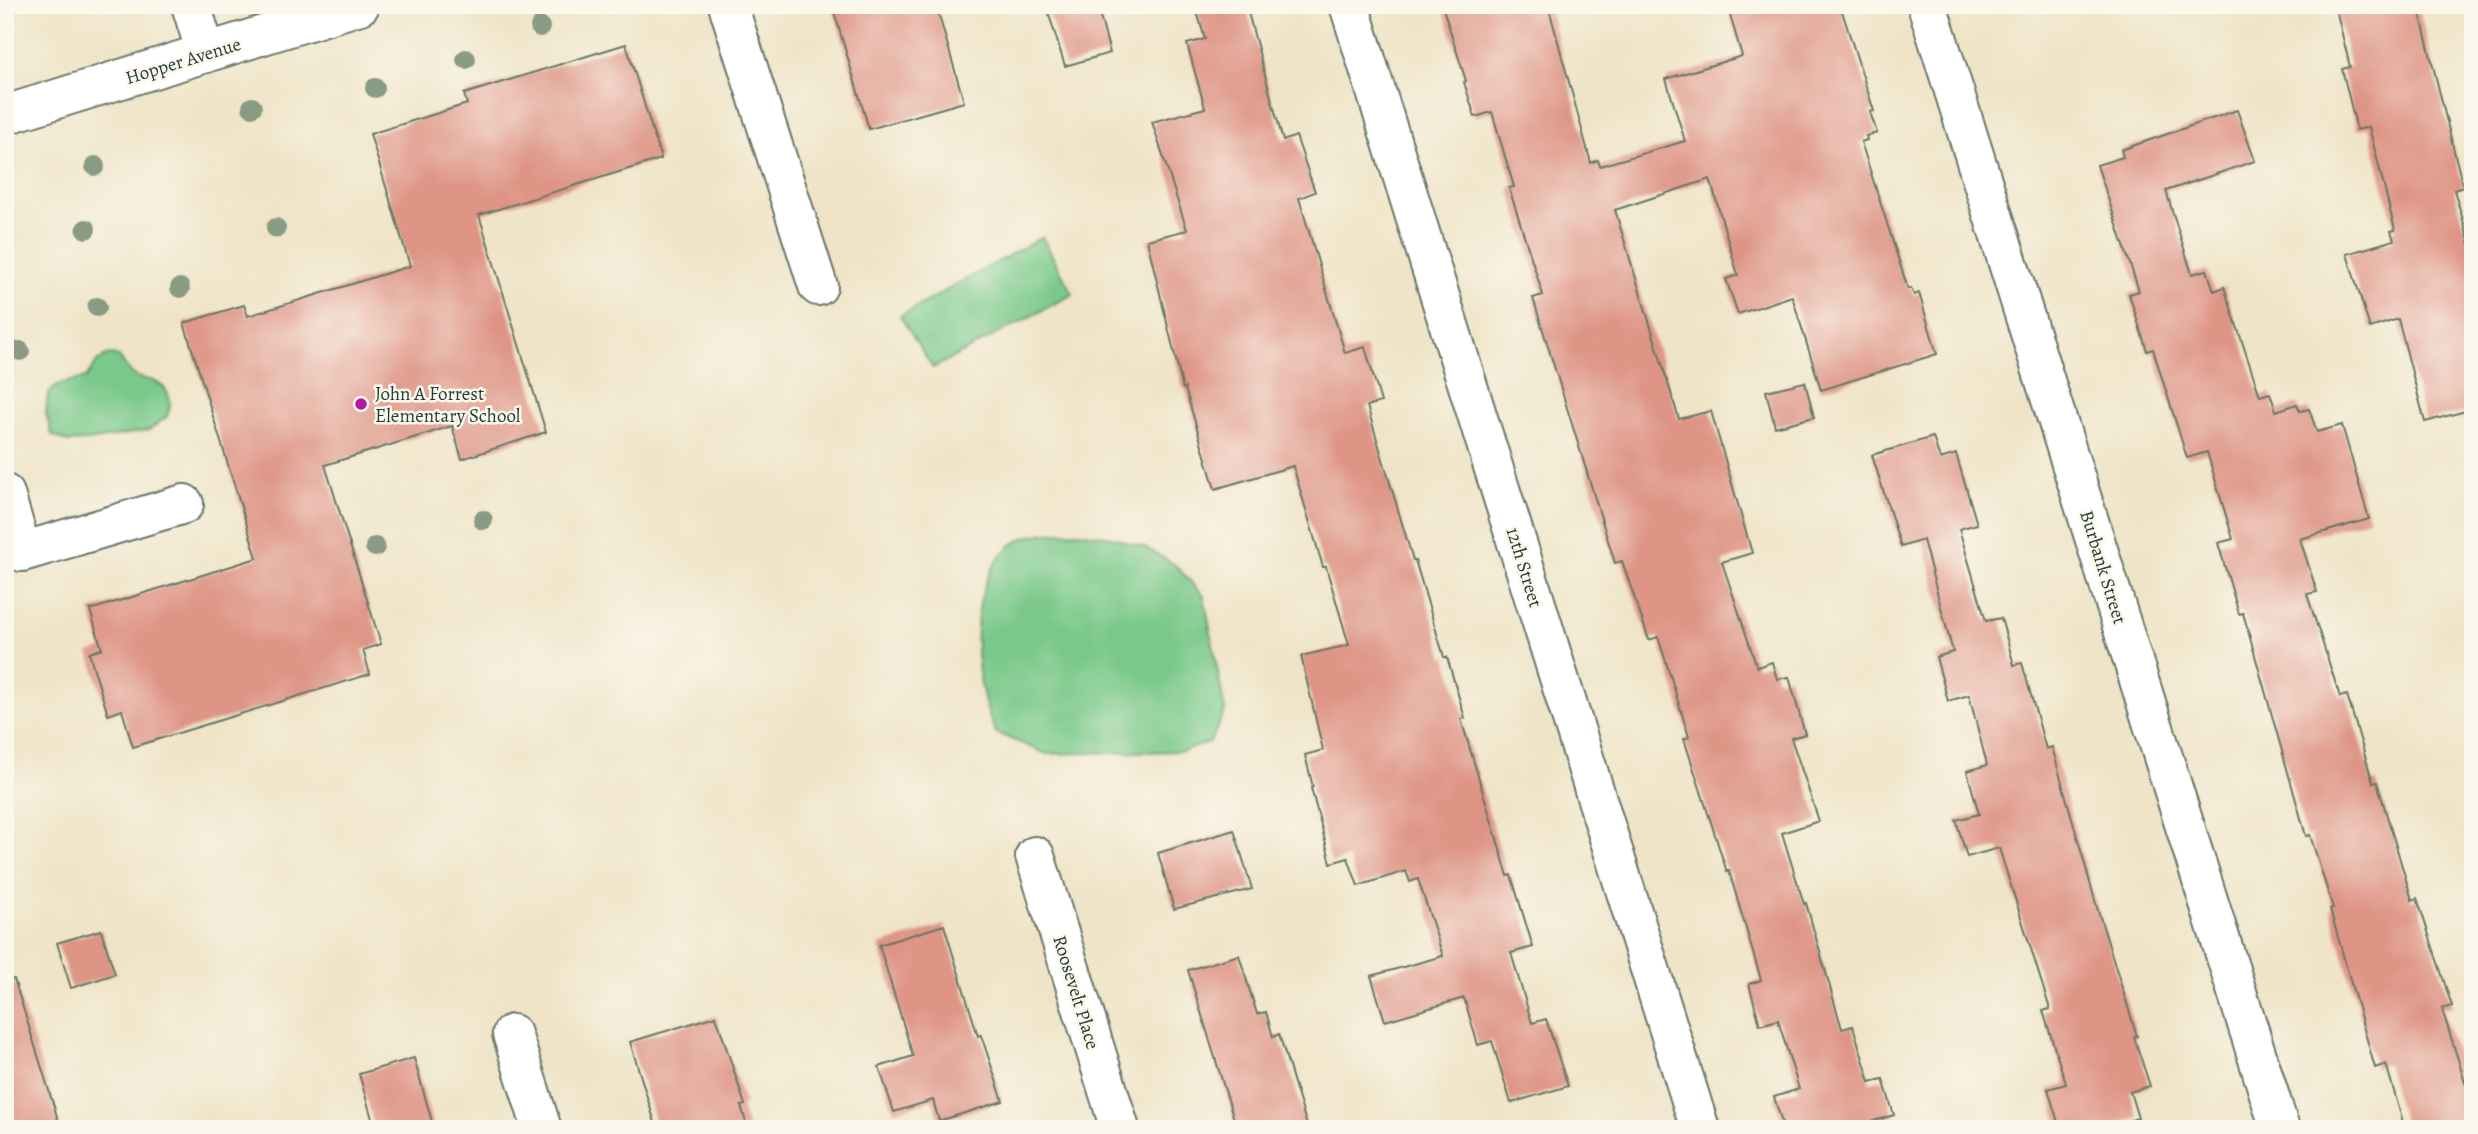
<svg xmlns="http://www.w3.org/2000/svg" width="2478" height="1134" font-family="Alegreya,serif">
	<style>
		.green { fill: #7ac98a; stroke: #4c835f; stroke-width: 2 }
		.building { fill: #de9586 }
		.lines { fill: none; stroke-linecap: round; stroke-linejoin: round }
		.minor-casing { stroke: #687767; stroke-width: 42 }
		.minor { stroke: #fff; stroke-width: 38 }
		.tree { fill: #899b82 }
		.poi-dot { fill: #b5179e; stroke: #fbf7ec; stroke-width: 2.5 }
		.labels { text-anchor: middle; stroke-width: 5; stroke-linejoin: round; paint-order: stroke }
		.street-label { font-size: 19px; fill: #1f3d34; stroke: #fbf7ec }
		.poi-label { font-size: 19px; fill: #1f3d34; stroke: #fbf7ec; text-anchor: start }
	</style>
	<rect width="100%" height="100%" fill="#fbf7ec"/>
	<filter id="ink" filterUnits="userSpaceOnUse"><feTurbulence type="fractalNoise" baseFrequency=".0143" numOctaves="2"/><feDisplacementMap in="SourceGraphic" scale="14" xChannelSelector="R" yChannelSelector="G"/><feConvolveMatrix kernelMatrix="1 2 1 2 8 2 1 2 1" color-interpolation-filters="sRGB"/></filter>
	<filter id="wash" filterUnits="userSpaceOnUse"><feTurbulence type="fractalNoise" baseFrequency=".00686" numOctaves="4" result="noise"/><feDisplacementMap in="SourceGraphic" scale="28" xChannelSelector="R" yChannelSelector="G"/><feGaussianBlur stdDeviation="1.57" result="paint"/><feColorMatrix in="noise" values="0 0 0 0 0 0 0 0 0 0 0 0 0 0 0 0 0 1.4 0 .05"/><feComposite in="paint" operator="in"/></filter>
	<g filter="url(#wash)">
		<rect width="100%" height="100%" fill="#efe4c7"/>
		<g class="green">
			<path d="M1042 237 1073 294 933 368 900 316Z"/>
			<path d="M108 354 119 357C124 364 128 370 134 375 139 379 144 378 150 380 168 384 174 401 167 416L149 430 89 441 68 442 52 435 46 413 48 394 59 384 86 378 97 362Z"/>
			<path d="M1079 532 1112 537 1146 548 1174 564 1204 596 1225 711 1210 742 1182 751 1047 754 996 733C972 681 962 580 1016 542 1033 531 1060 533 1079 532Z"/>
		</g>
		<g id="blocks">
			<g class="building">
				<path d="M832 5H936L964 102 869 129Z"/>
				<path d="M1046 5H1097L1110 53 1065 66Z"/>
				<path d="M1195 5H1246L1283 141 1296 136 1315 192 1299 198 1345 353 1365 347 1381 402 1367 406 1413 560H1415L1444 657H1447L1465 718 1461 719 1508 876 1511 875 1533 947 1511 953 1532 1023 1546 1019 1568 1086 1511 1103 1492 1041 1478 1045 1464 998 1385 1021 1371 976 1443 956 1418 879 1410 882 1406 871 1358 886 1348 858 1331 863 1311 788 1313 787 1305 755 1323 750 1301 656 1349 645 1326 567H1323L1293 466 1215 489 1185 388 1183 389 1147 240 1187 230 1152 122 1205 108 1187 44 1205 39Z"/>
				<path d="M1442 5H1548L1591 163 1598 160 1600 166 1685 141 1666 79 1742 56 1727 5H1840L1874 111 1870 112 1877 133 1866 136 1867 140 1861 142 1908 289 1911 288 1914 295 1919 293 1937 354 1821 390 1792 296 1738 314 1726 279 1738 275 1710 179 1615 210 1679 419 1711 411 1752 553 1722 562 1757 667 1772 662 1777 679 1789 677 1805 734 1791 738 1819 821 1782 833 1804 904 1806 903 1842 1029 1853 1026 1870 1082 1883 1079 1894 1115 1847 1129H1784L1774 1097 1799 1089 1778 1020 1760 1025 1749 984 1761 980 1729 871 1727 872 1684 739 1689 737 1667 665 1658 637 1649 640 1622 561 1615 563 1533 298 1543 295 1509 188 1514 187 1492 112 1475 117 1464 82 1466 81Z"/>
				<path d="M2335 5H2418L2463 187 2454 190 2473 254V409L2425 422 2398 319 2370 328 2347 254 2394 240 2391 231 2395 230 2369 127 2357 130 2342 69 2350 67Z"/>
				<path d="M626 44 661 159 479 215 546 432 462 459 452 426 325 465 381 644 363 650 370 674 133 747 122 710 108 715 89 653 102 649 90 610 257 558 184 323 244 305 248 316 410 266 370 134 467 104 464 94Z"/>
				<path d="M2237 110 2255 161 2166 191 2192 274 2207 270 2214 291 2224 287 2260 396 2270 393 2276 411 2297 404 2300 411 2309 409 2317 432 2342 425 2369 519 2300 539 2317 592 2307 594 2340 697 2347 695 2373 783 2377 782 2412 900 2417 898 2452 1006 2442 1009 2473 1107V1129H2405L2386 1064 2375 1068 2330 909 2333 908 2310 835 2306 836 2243 613 2239 614 2218 543 2233 539 2207 452 2187 458 2153 349 2147 351 2129 294 2139 291 2097 165 2123 157 2121 150Z"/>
				<path d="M1805 382 1814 417 1775 427 1766 391Z"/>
				<path d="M1933 437 1940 459 1956 454 1977 524 1959 529 1986 621 2001 618 2014 665 2022 663 2046 749 2052 747 2096 904 2137 1036 2134 1037 2150 1086 2130 1092 2138 1118 2101 1129H2060L2048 1089 2066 1084 2043 1011 2050 1009 1999 848 1967 857 1956 820 1979 814 1967 771 1987 765 1969 695 1948 701 1936 657 1953 652 1923 540 1901 547 1872 455Z"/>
				<path d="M1234 830 1252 889 1174 909 1158 853Z"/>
				<path d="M944 925 978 1036 981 1035 1003 1101 939 1121 933 1100 894 1112 879 1067 913 1056 879 945Z"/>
				<path d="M101 930 115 974 71 988 57 943Z"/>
				<path d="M1239 955 1257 1014 1266 1012 1273 1037 1279 1034 1308 1129H1237L1188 970Z"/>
				<path d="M14 979 61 1129H5V981Z"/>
				<path d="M716 1016 745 1105 741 1106 748 1129H657L630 1042Z"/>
				<path d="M414 1058 434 1129H375L359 1074Z"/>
			</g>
		</g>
	</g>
	<g filter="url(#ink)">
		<use href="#blocks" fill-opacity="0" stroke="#687767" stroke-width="2"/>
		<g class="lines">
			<defs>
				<g id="minor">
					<path d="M191 5 206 53"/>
					<path d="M728 5 818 286"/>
					<path d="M1349 5 1700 1129"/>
					<path d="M1927 5 2280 1129"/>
					<path d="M5 115 360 5"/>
					<path d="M5 494 22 552 184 504"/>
					<path d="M1035 856 1120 1129"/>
					<path d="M512 1034 542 1129"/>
				</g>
			</defs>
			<use href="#minor" class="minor-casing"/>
			<use href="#minor" class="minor"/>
		</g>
		<g class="tree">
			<circle cx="540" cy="27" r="10"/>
			<circle cx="466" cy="59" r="10"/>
			<circle cx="375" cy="88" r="10"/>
			<circle cx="252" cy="107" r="10"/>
			<circle cx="95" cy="166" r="10"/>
			<circle cx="276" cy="228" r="10"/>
			<circle cx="86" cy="229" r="10"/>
			<circle cx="180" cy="288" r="10"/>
			<circle cx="97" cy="307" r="10"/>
			<circle cx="20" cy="351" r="10"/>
			<circle cx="483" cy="520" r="10"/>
			<circle cx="375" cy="547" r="10"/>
		</g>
	</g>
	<circle class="poi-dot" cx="361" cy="404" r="7"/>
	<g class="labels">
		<g class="street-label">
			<text transform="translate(183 60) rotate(-17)" y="7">Hopper Avenue</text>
			<text transform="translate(1525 567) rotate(73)" y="7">12th Street</text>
			<text transform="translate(2104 567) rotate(73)" y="7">Burbank Street</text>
			<text transform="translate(1077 992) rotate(73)" y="7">Roosevelt Place</text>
		</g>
		<g class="poi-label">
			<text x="375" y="400">John A Forrest<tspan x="375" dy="22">Elementary School</tspan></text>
		</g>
	</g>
	<rect width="2478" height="1134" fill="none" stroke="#fbf7ec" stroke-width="28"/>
</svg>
